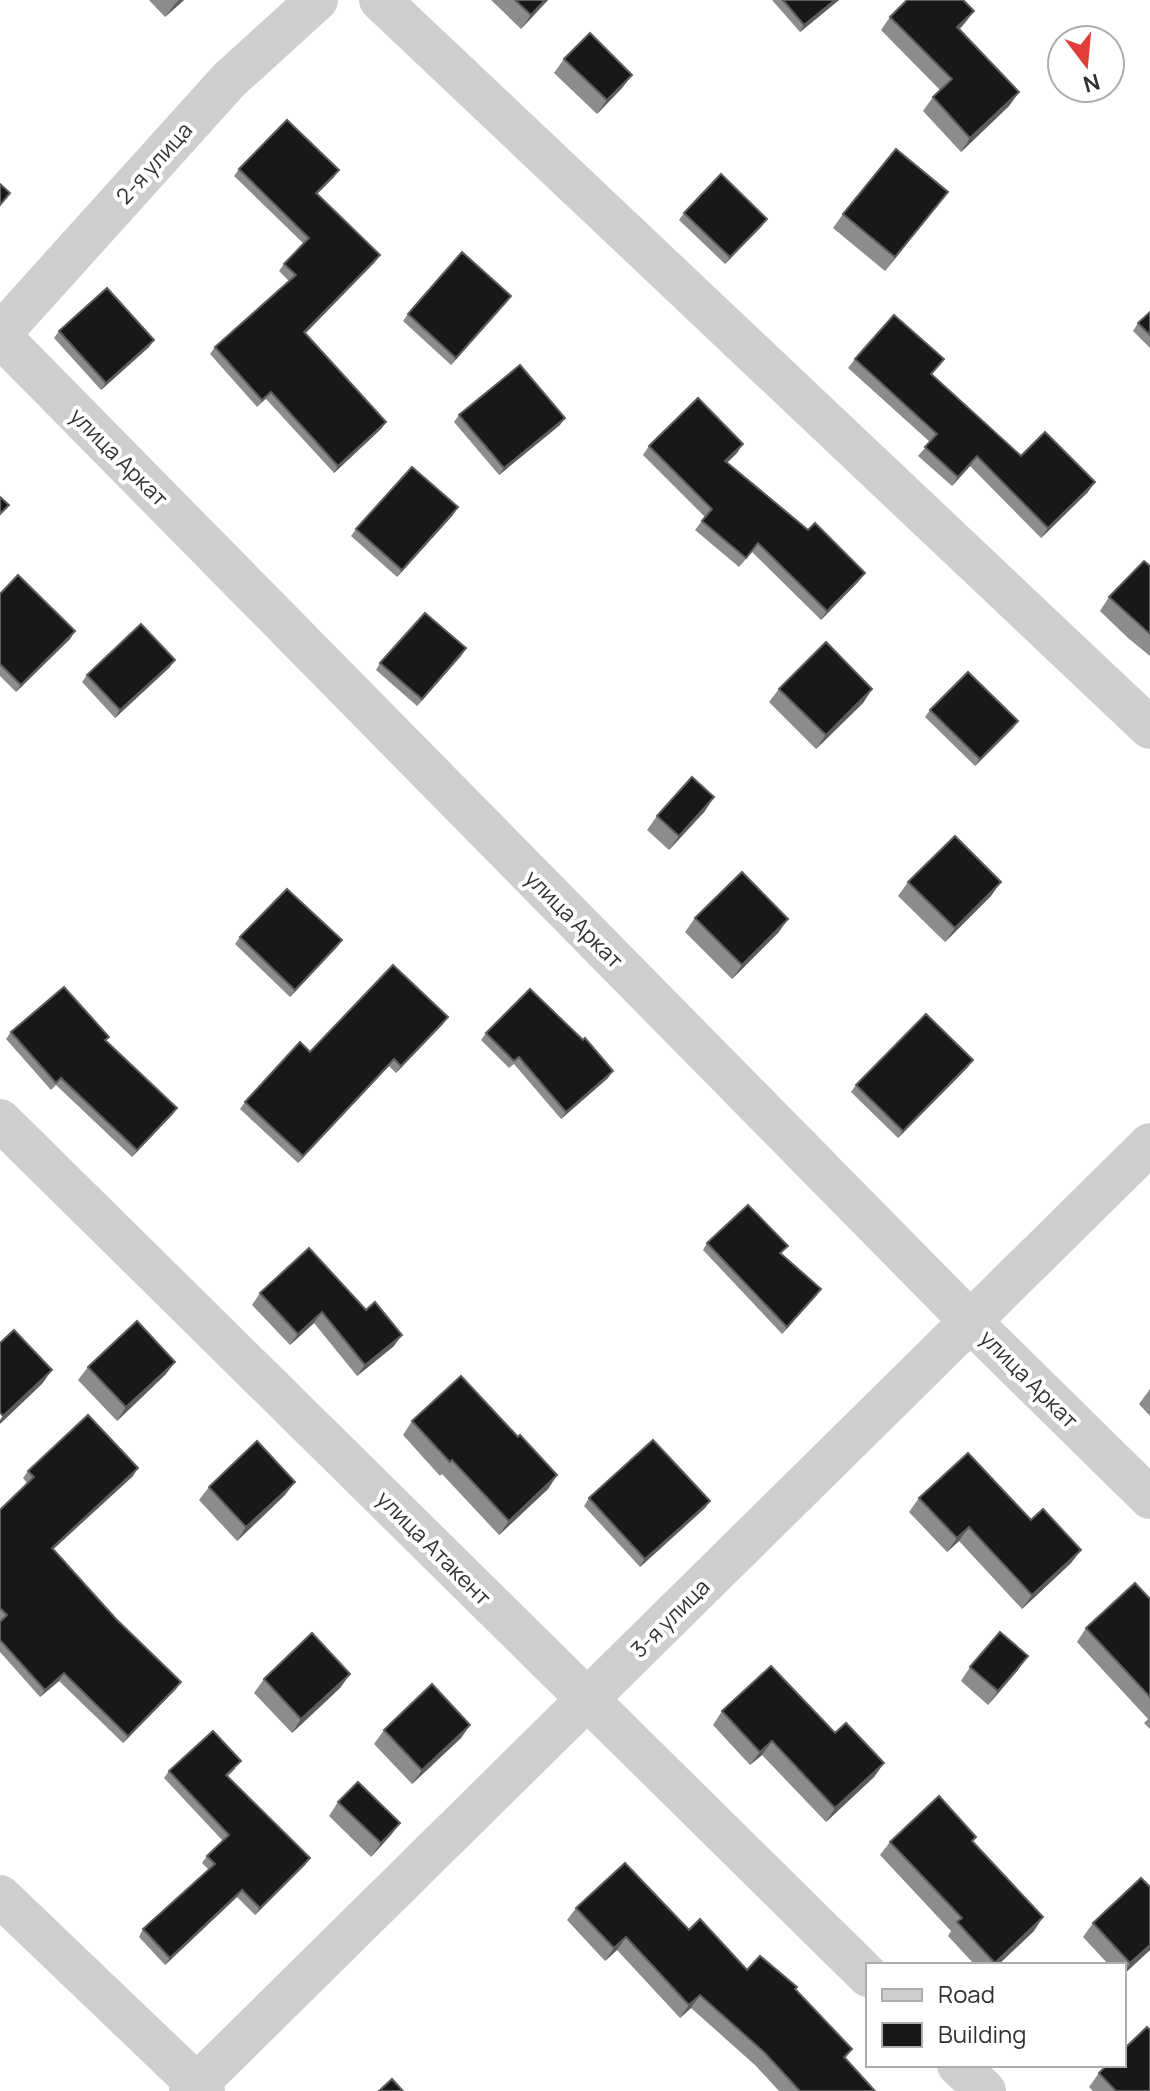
<svg xmlns="http://www.w3.org/2000/svg" width="1150" height="2091" font-family="Manrope,sans-serif">
	<style>
		.lines { fill: none; stroke-linecap: round; stroke-linejoin: round }
		.street { stroke: #cecece; stroke-width: 42 }
		.wall { fill: #8c8c8c }
		.shaded-wall { fill: #5d5d5d }
		.building { fill: #181818; stroke: #5d5d5d; stroke-width: 2 }
		.labels { text-anchor: middle; stroke-width: 8; stroke-linejoin: round; paint-order: stroke }
		.street-label { font-size: 22px; fill: #313131; stroke: #fff }
	</style>
	<rect width="100%" height="100%" fill="#fff"/>
	<g class="lines">
		<g class="street">
			<path d="M380 0 1150 728"/>
			<path d="M0 334 229 80 317 0"/>
			<path d="M0 336 970 1321 1150 1498"/>
			<path d="M0 1120 868 1976"/>
			<path d="M0 1896 204 2091"/>
			<path d="M958 2065 985 2091"/>
			<path d="M190 2091 1150 1144"/>
		</g>
	</g>
	<g class="wall">
		<path d="M149 0H184L165 17Z"/>
		<path d="M491 0H548L521 29Z"/>
		<path d="M772 0H839L800 32Z"/>
		<path d="M974 11 960 29 1019 92 1009 106 961 152 923 111 933 97 940 90 881 30 890 17Z"/>
		<path d="M564 59 632 75 622 88 597 114 554 73Z"/>
		<path d="M239 169 334 177 317 194 375 262 305 333 386 422 381 429 334 473 266 399 257 407 210 354 215 347 289 281 279 271 284 264 304 244 234 176Z"/>
		<path d="M938 205 885 271 833 228 843 214Z"/>
		<path d="M684 213 762 226 725 264 679 220Z"/>
		<path d="M511 296 451 365 403 321 408 314Z"/>
		<path d="M1150 312V348L1133 331 1138 323Z"/>
		<path d="M59 331 154 340 149 347 101 390 54 338Z"/>
		<path d="M855 359H944L932 374 1021 456 1088 492 1041 538 970 466 952 486 918 456 930 442 848 368Z"/>
		<path d="M459 415 560 425 499 475 454 422Z"/>
		<path d="M649 446 737 453 727 463 858 582 821 620 752 552 739 567 695 530 705 517 643 455Z"/>
		<path d="M453 515 397 577 351 536 356 529Z"/>
		<path d="M1150 566V656L1128 638 1100 611 1109 597Z"/>
		<path d="M0 594 75 631 70 639 16 692 0 676Z"/>
		<path d="M461 656 417 706 376 670 380 663Z"/>
		<path d="M170 667 115 718 82 682 87 675Z"/>
		<path d="M779 689H872L863 703 816 749 769 702Z"/>
		<path d="M930 710 1018 721 1013 728 975 766 925 717Z"/>
		<path d="M705 811 669 850 647 830 657 816Z"/>
		<path d="M908 882 991 896 945 942 898 896Z"/>
		<path d="M695 918 788 919 778 933 732 979 685 932Z"/>
		<path d="M240 937 337 947 290 997 235 944Z"/>
		<path d="M443 1024 396 1073 389 1066 298 1163 240 1109 245 1102 310 1052Z"/>
		<path d="M11 1032 106 1041 177 1108 172 1115 132 1157 56 1085 51 1090 6 1039Z"/>
		<path d="M486 1033 608 1078 561 1119 514 1064 509 1068 481 1040Z"/>
		<path d="M968 1067 898 1138 851 1092 856 1085Z"/>
		<path d="M707 1243 781 1254 821 1289 782 1334 703 1250Z"/>
		<path d="M309 1248 394 1346 357 1376 314 1323 290 1345 252 1305 260 1293Z"/>
		<path d="M175 1362 165 1375 117 1421 78 1380 88 1367Z"/>
		<path d="M1150 1389V1416L1139 1404Z"/>
		<path d="M412 1421 518 1437 557 1475 548 1489 499 1535 442 1474 440 1476 403 1435Z"/>
		<path d="M28 1471 133 1476 53 1549 116 1619 181 1682 176 1689 123 1743 59 1681 40 1697 0 1652V1622L1 1621 0 1620V1510L27 1483 23 1478Z"/>
		<path d="M209 1487 285 1495 237 1541 199 1500Z"/>
		<path d="M589 1498 710 1501 705 1508 640 1567 584 1506Z"/>
		<path d="M919 1498 1031 1520 1081 1550 1071 1563 1022 1609 959 1541 947 1552 909 1512Z"/>
		<path d="M1150 1599V1729L1144 1723 1148 1719 1077 1642 1086 1628Z"/>
		<path d="M970 1667 1018 1670 988 1705 961 1681Z"/>
		<path d="M350 1674 340 1688 292 1733 254 1693 264 1679Z"/>
		<path d="M722 1711 835 1733 884 1763 874 1777 826 1822 762 1755 750 1765 713 1725Z"/>
		<path d="M470 1725 461 1738 412 1784 374 1744 384 1730Z"/>
		<path d="M236 1768 227 1777 310 1858 305 1865 255 1915 237 1897 165 1965 139 1937 143 1929 209 1870 202 1863 207 1856 223 1841 164 1778 169 1771Z"/>
		<path d="M338 1802 400 1823 390 1836 371 1857 329 1816Z"/>
		<path d="M890 1842H973L1034 1931 998 1965H975L948 1936 951 1931 880 1855Z"/>
		<path d="M576 1908 689 1930 747 1970 795 1989 852 2049 845 2059 875 2091H779L755 2065 691 2008 680 2018 617 1950 605 1961 567 1920Z"/>
		<path d="M1093 1923 1150 1950 1124 1974V1965H1109L1083 1937Z"/>
		<path d="M1099 2073 1150 2091H1093L1089 2087Z"/>
	</g>
	<g class="shaded-wall">
		<path d="M179 0H184L165 17 175 4Z"/>
		<path d="M545 0H548L521 29 531 15Z"/>
		<path d="M835 0H839L800 32 804 25Z"/>
		<path d="M974 11 964 24 948 40 957 27Z"/>
		<path d="M632 75 622 88 597 114 607 100Z"/>
		<path d="M1019 92 1009 106 961 152 970 138Z"/>
		<path d="M339 170 334 177 311 200 316 193Z"/>
		<path d="M948 192 938 205 885 271 895 257Z"/>
		<path d="M767 219 762 226 725 264 730 257Z"/>
		<path d="M380 255 375 262 300 339 304 332Z"/>
		<path d="M511 296 506 303 451 365 456 358Z"/>
		<path d="M154 340 149 347 101 390 106 383Z"/>
		<path d="M565 418 560 425 499 475 504 468Z"/>
		<path d="M386 422 381 429 334 473 338 466Z"/>
		<path d="M743 444 737 453 719 470 725 461Z"/>
		<path d="M977 456 970 466 952 486 958 477Z"/>
		<path d="M1095 482 1088 492 1041 538 1048 528Z"/>
		<path d="M458 507 453 515 397 577 402 570Z"/>
		<path d="M865 573 858 582 821 620 827 611Z"/>
		<path d="M75 631 70 639 16 692 21 685Z"/>
		<path d="M466 648 461 656 417 706 422 699Z"/>
		<path d="M175 660 170 667 115 718 120 710Z"/>
		<path d="M872 689 863 703 816 749 826 735Z"/>
		<path d="M1018 721 1013 728 975 766 980 759Z"/>
		<path d="M714 797 705 811 669 850 679 836Z"/>
		<path d="M1001 882 991 896 945 942 955 928Z"/>
		<path d="M788 919 778 933 732 979 742 965Z"/>
		<path d="M342 940 337 947 290 997 295 990Z"/>
		<path d="M448 1017 443 1024 396 1073 401 1066Z"/>
		<path d="M394 1059 389 1066 298 1163 303 1156Z"/>
		<path d="M973 1060 968 1067 898 1138 903 1131Z"/>
		<path d="M613 1071 608 1078 561 1119 566 1112Z"/>
		<path d="M177 1108 172 1115 132 1157 137 1150Z"/>
		<path d="M821 1289 816 1296 782 1334 787 1327Z"/>
		<path d="M322 1312 314 1323 290 1345 298 1334Z"/>
		<path d="M402 1335 394 1346 357 1376 365 1365Z"/>
		<path d="M175 1362 165 1375 117 1421 126 1407Z"/>
		<path d="M52 1370 42 1384 0 1424V1420L3 1416Z"/>
		<path d="M138 1468 133 1476 47 1555 52 1548Z"/>
		<path d="M557 1475 548 1489 499 1535 509 1521Z"/>
		<path d="M295 1482 285 1495 237 1541 246 1527Z"/>
		<path d="M710 1501 705 1508 640 1567 645 1559Z"/>
		<path d="M969 1527 959 1541 947 1552 957 1538Z"/>
		<path d="M1081 1550 1071 1563 1022 1609 1032 1595Z"/>
		<path d="M1028 1656 1018 1670 988 1705 998 1691Z"/>
		<path d="M64 1673 59 1681 40 1697 45 1690Z"/>
		<path d="M350 1674 340 1688 292 1733 301 1719Z"/>
		<path d="M181 1682 176 1689 123 1743 128 1736Z"/>
		<path d="M470 1725 461 1738 412 1784 422 1770Z"/>
		<path d="M772 1741 762 1755 750 1765 760 1752Z"/>
		<path d="M884 1763 874 1777 826 1822 835 1808Z"/>
		<path d="M400 1823 390 1836 371 1857 381 1843Z"/>
		<path d="M310 1858 305 1865 255 1915 260 1908Z"/>
		<path d="M242 1890 237 1897 165 1965 170 1958Z"/>
		<path d="M1043 1917 1034 1931 998 1965H994Z"/>
		<path d="M626 1937 617 1950 605 1961 614 1948Z"/>
		<path d="M1150 1945V1950L1124 1974 1130 1963Z"/>
		<path d="M700 1995 691 2008 680 2018 689 2005Z"/>
	</g>
	<g class="building">
		<path d="M515 0H545L531 15Z"/>
		<path d="M783 0H835L804 25Z"/>
		<path d="M907 0H963L974 11 957 27 1019 92 970 138 933 97 952 79 890 17Z"/>
		<path d="M590 33 632 75 607 100 564 59Z"/>
		<path d="M287 120 339 170 316 193 380 255 304 332 386 422 338 466 271 392 262 400 215 347 296 275 284 264 309 238 239 169Z"/>
		<path d="M896 149 948 192 895 257 843 214Z"/>
		<path d="M721 174 767 219 730 257 684 213Z"/>
		<path d="M0 184 10 193 0 205Z"/>
		<path d="M462 252 511 296 456 358 408 314Z"/>
		<path d="M107 288 154 340 106 383 59 331Z"/>
		<path d="M1150 312V335L1138 323Z"/>
		<path d="M894 315 944 359 931 374 1021 456 1045 432 1095 482 1048 528 977 456 958 477 925 447 937 434 855 359Z"/>
		<path d="M520 365 565 418 504 468 459 415Z"/>
		<path d="M698 398 743 444 725 461 808 530 815 523 865 573 827 611 758 543 746 558 702 521 712 509 649 446Z"/>
		<path d="M412 467 458 507 402 570 356 529Z"/>
		<path d="M0 497 9 505 0 514Z"/>
		<path d="M1144 561 1150 566V634L1109 597Z"/>
		<path d="M18 575 75 631 21 685 0 664V594Z"/>
		<path d="M425 613 466 648 422 699 380 663Z"/>
		<path d="M141 624 175 660 120 710 87 675Z"/>
		<path d="M826 642 872 689 826 735 779 689Z"/>
		<path d="M968 672 1018 721 980 759 930 710Z"/>
		<path d="M692 777 714 797 679 836 657 816Z"/>
		<path d="M955 836 1001 882 955 928 908 882Z"/>
		<path d="M742 872 788 919 742 965 695 918Z"/>
		<path d="M287 889 342 940 295 990 240 937Z"/>
		<path d="M393 965 448 1017 401 1066 394 1059 303 1156 245 1102 300 1042 310 1052Z"/>
		<path d="M64 987 109 1037 105 1040 177 1108 137 1150 61 1078 56 1083 11 1032Z"/>
		<path d="M530 989 583 1040 585 1038 613 1071 566 1112 519 1057 514 1061 486 1033Z"/>
		<path d="M926 1014 973 1060 903 1131 856 1085Z"/>
		<path d="M748 1205 788 1246 780 1253 821 1289 787 1327 707 1243Z"/>
		<path d="M309 1248 366 1310 375 1302 402 1335 365 1365 322 1312 298 1334 260 1293Z"/>
		<path d="M137 1321 175 1362 126 1407 88 1367Z"/>
		<path d="M14 1330 52 1370 3 1416 0 1412V1343Z"/>
		<path d="M461 1376 518 1437 520 1435 557 1475 509 1521 452 1460 450 1462 412 1421Z"/>
		<path d="M88 1415 138 1468 52 1548 116 1619 181 1682 128 1736 64 1673 45 1690 0 1640V1622L7 1615 0 1608V1510L34 1477 28 1471Z"/>
		<path d="M653 1440 710 1501 645 1559 589 1498Z"/>
		<path d="M257 1441 295 1482 246 1527 209 1487Z"/>
		<path d="M968 1453 1031 1520 1043 1509 1081 1550 1032 1595 969 1527 957 1538 919 1498Z"/>
		<path d="M1135 1583 1150 1599V1697L1086 1628Z"/>
		<path d="M1000 1632 1028 1656 998 1691 970 1667Z"/>
		<path d="M312 1633 350 1674 301 1719 264 1679Z"/>
		<path d="M771 1666 835 1733 846 1723 884 1763 835 1808 772 1741 760 1752 722 1711Z"/>
		<path d="M432 1684 470 1725 422 1770 384 1730Z"/>
		<path d="M213 1731 241 1761 226 1775 310 1858 260 1908 242 1890 170 1958 143 1929 215 1864 207 1856 229 1835 169 1771Z"/>
		<path d="M358 1782 400 1823 381 1843 338 1802Z"/>
		<path d="M939 1796 976 1837 972 1841 1043 1917 995 1963 957 1922 962 1918 890 1842Z"/>
		<path d="M625 1863 689 1930 700 1919 747 1970 760 1956 797 1987 795 1989 852 2049 844 2057 875 2091H800L764 2052 700 1995 689 2005 626 1937 614 1948 576 1908Z"/>
		<path d="M1141 1878 1150 1887V1945L1130 1963 1093 1923Z"/>
		<path d="M1147 2027 1150 2030V2091H1116L1099 2073 1107 2065H1124V2049Z"/>
		<path d="M392 2079 403 2091H379Z"/>
	</g>
	<g class="labels">
		<g class="street-label">
			<text transform="translate(154 163) rotate(-48)" y="8">2-я улица</text>
			<text transform="translate(119 457) rotate(45)" y="8">улица Аркат</text>
			<text transform="translate(574 919) rotate(45)" y="8">улица Аркат</text>
			<text transform="translate(1029 1379) rotate(45)" y="8">улица Аркат</text>
			<text transform="translate(434 1548) rotate(45)" y="8">улица Атакент</text>
			<text transform="translate(670 1618) rotate(-45)" y="8">3-я улица</text>
		</g>
	</g>
	<rect x="866" y="1963" width="260" height="104" fill="#ffffff" stroke="#adadad" stroke-width="2"/>
	<rect x="882" y="1989" width="40" height="12" fill="#cecece" stroke="#adadad" stroke-width="2"/>
	<text x="938" y="2003" font-size="24" fill="#313131">Road</text>
	<rect x="882" y="2023" width="40" height="24" fill="#181818" stroke="#adadad" stroke-width="2"/>
	<text x="938" y="2043" font-size="24" fill="#313131">Building</text>
	<g transform="translate(1086 64) rotate(164)"><circle r="38" fill="#ffffff" stroke="#adadad" stroke-width="2"/>
	<path d="M0-6L14 30L0 20L-14 30Z" fill="#e13e3a"/>
	<text y="-12" font-size="22" font-weight="bold" text-anchor="middle" fill="#313131">N</text>
	</g>
</svg>
